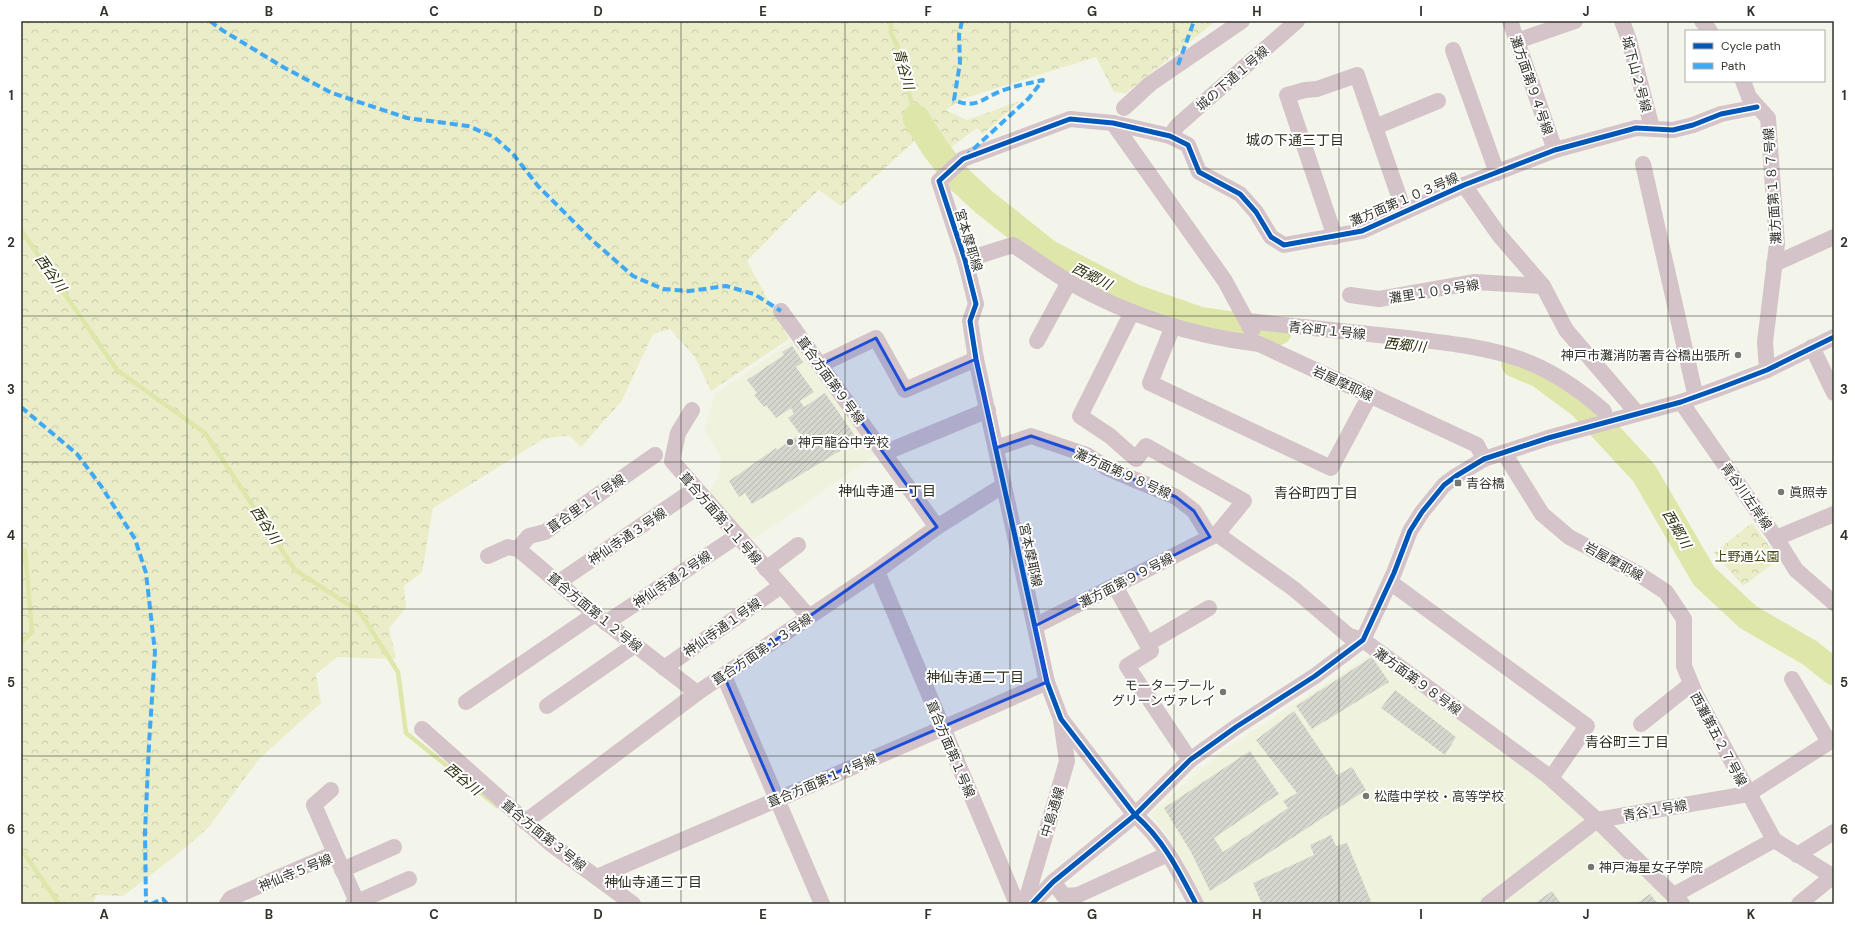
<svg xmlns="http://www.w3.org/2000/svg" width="1855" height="925" font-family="'DM Sans','Noto Sans JP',sans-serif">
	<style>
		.built { fill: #eff2dd }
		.forest { fill: url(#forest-crowns) }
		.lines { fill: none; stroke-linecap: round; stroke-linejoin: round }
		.stream { stroke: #dfe6aa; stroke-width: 4.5 }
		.river { stroke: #dfe6aa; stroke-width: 27 }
		.building { fill: url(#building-hatch) }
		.minor { stroke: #d4c3c9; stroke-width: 16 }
		.quiet { stroke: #3fa9f5; stroke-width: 4; stroke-dasharray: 8 4; stroke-linecap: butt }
		.cycleway-casing { stroke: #fff; stroke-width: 8 }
		.cycleway { stroke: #0057b8; stroke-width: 5 }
		.marked { fill: #1d4ed8; fill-opacity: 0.2; stroke: #1d4ed8; stroke-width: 3; stroke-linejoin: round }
		.grid { fill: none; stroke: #32332b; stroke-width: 1; stroke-opacity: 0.55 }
		.poi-dot { fill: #76776e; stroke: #fff; stroke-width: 1.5 }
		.labels { text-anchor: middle; stroke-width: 4; stroke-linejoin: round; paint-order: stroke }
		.street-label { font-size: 13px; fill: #32332b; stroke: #fff }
		.poi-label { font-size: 13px; fill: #32332b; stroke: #fff; text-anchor: start }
		.park-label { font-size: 13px; fill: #45490d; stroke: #fff }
		.water-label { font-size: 14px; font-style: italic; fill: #2c2f0c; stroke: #fff }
		.neighbourhood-label { font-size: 14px; fill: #2e2f1f; stroke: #fff }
		.neatline { fill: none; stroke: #32332b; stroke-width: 1.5 }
		.grid-label { font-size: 13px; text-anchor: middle; font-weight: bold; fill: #32332b }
	</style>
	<defs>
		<pattern id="forest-crowns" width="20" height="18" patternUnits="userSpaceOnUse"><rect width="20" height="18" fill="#eaedc8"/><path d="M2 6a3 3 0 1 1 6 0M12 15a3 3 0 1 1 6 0" fill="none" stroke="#c9ccac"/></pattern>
		<pattern id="building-hatch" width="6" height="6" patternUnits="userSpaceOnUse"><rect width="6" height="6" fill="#d5d7ce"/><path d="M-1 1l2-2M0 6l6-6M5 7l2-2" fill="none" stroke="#b7b9b1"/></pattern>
	</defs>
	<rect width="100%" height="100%" fill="#f4f5ea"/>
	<g class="built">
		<path d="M793 340 877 454 751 541 708 493 718 478 722 459 704 431 715 394Z"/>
		<path d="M1371 654 1540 777 1587 820 1475 904H1204L1173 843 1151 814 1222 751Z"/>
		<path d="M1597 829 1670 904H1501Z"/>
	</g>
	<g class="forest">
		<path d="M21 21H1216L1126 93 1114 92 1096 57 962 99 946 110 967 120 1020 101 983 134 977 128 947 150 918 138 884 169 841 206 819 190 791 216 747 261 789 339 711 391 695 357 670 329 653 334 621 402 581 447 569 435 543 439 433 508 422 572 404 586 406 608 389 628 396 659 337 657 316 674 321 703 259 759 208 828 174 857 123 896 96 895 93 904H21Z"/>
		<path d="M1752 523 1779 559 1743 586 1714 553Z"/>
	</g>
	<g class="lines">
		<g class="stream">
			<path d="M891 21V33L902 56 908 89 916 118"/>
			<path d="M21 230 117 370 205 433 295 570 360 612 398 672 406 733 497 806"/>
			<path d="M21 642 32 632 25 550"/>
			<path d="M21 849 59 904"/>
		</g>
		<g class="river">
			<path d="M916 118 934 147 959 179 984 202 1048 253 1133 297 1199 320 1278 332"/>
			<path d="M1515 364 1539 374 1581 405 1644 473 1704 576 1748 617 1810 653 1834 672"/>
		</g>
	</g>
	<g class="building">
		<path d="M792 346 803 362 796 367 814 392 800 401 804 407 825 393 858 440 752 504 745 493 739 497 729 481 776 448 777 450 800 434 788 418 794 414 791 408 776 418 766 405 764 407 754 395 757 393 747 380 784 355 782 352Z"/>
		<path d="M1372 657 1389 682 1312 729 1296 706Z"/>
		<path d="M1395 690 1456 737 1445 755 1381 708Z"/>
		<path d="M1294 711 1337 775 1352 767 1366 790 1210 891 1191 852 1164 808 1250 751 1279 794 1214 838 1223 852 1288 808 1283 801 1297 793 1256 740Z"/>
		<path d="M1331 835 1336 846 1347 843 1372 904H1262L1253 883 1314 855 1310 845Z"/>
		<path d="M1552 891 1561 904H1534Z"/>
		<path d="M1650 894 1658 904H1636Z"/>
	</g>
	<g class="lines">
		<g class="minor">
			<path d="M1510 21 1555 150"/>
			<path d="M1622 21 1629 40 1652 128"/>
			<path d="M1702 21 1710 31"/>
			<path d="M1517 41 1575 21"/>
			<path d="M1453 50 1497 173"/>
			<path d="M1743 81 1749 97 1768 118 1777 244 1765 342 1767 370"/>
			<path d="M1124 108 1150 84 1242 21"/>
			<path d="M1113 123 1225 281 1252 331"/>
			<path d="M1375 127 1438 101"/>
			<path d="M1170 136 1178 125 1297 21"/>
			<path d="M1643 164 1694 389"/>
			<path d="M1464 185 1499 235 1543 286 1566 330 1637 413"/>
			<path d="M1335 237 1287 95 1305 90 1317 89 1357 75 1404 211"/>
			<path d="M965 260 1013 245C1032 257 1050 271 1069 282 1127 315 1193 336 1259 344L1477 445 1484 459"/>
			<path d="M1774 264 1834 237"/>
			<path d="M1350 295 1379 299 1475 282 1543 286"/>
			<path d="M781 311 937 527"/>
			<path d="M1247 321C1300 327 1354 332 1407 338 1445 343 1483 346 1520 359 1551 370 1579 389 1604 411"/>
			<path d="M1173 326 1150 383 1331 468 1370 395"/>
			<path d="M1037 341 1069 282"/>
			<path d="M1812 347 1834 393"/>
			<path d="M820 365 876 338 905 390 976 359"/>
			<path d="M1681 402 1776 538 1796 570 1834 603"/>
			<path d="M692 410 678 433 672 461 809 617"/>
			<path d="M996 448 1031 436 1087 455 1107 468 1176 497 1194 511 1210 537"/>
			<path d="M884 453 988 410"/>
			<path d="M1504 453 1542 514 1569 537 1637 573 1666 592 1684 619V666L1695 693 1774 840 1834 877"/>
			<path d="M1217 534 1294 589 1349 636 1363 640 1547 775 1597 820 1682 904"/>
			<path d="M1776 538 1834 514"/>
			<path d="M518 549 529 536 545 532 655 455"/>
			<path d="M488 556 508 547 518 549 595 614 697 693"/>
			<path d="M766 569 798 545"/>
			<path d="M877 571 1017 904"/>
			<path d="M559 582 695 489"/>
			<path d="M1390 582 1587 726 1551 778"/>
			<path d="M1115 586 1151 651 1127 666 1190 760"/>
			<path d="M606 623 737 536"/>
			<path d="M1035 626 1217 534 1244 501 1146 446 1136 459 1110 436 1080 416 1132 312"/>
			<path d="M1147 644 1209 608"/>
			<path d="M664 668 781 586"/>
			<path d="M724 676 822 904"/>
			<path d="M1792 679 1829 742"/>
			<path d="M466 702 595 614"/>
			<path d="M547 706 635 645"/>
			<path d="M1641 724 1691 684"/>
			<path d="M422 729 551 844 633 904"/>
			<path d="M331 790 314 805 335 853"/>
			<path d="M525 822 697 693 877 571 937 527 1004 485"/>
			<path d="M1797 855 1834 832"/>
			<path d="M342 870 394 847"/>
			<path d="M597 877C747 812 898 749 1047 682"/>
			<path d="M1053 882 1064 896 1078 895 1168 854"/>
			<path d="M1674 895 1774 840"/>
			<path d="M357 902 409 879"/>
			<path d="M227 904 231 898 335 853 357 902 353 904"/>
			<path d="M1025 904 1067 761 1061 720"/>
			<path d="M1032 904 1053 882 1135 815 1190 760 1236 727 1315 676 1363 640 1394 573 1410 531 1422 512 1444 485 1456 476 1484 459 1548 438 1681 402 1720 388 1767 370 1834 337"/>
			<path d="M1196 904C1179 871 1163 839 1135 815L1061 719 1047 682 976 359 970 321 976 304 965 260 939 181 963 159 1070 119 1113 123 1170 136 1188 145 1199 172 1240 194 1256 212 1271 237 1284 245 1362 231 1464 185 1555 150 1636 128 1673 130 1693 125 1721 114 1757 107"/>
			<path d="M1488 904 1597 820 1748 794 1834 739"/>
			<path d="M1799 904 1833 876"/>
		</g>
		<g class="quiet">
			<path d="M210 21 222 30 283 67 332 93 407 118 468 126 494 137 513 154 538 186 592 240 633 276 663 289 689 291 726 286 754 294 781 311"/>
			<path d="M962 21 959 35 960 63 954 100C978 111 985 95 1007 89 1018 85 1031 83 1043 80L1029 98 968 154"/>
			<path d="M1178 65 1194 21"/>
			<path d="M21 407 77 454 101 486 135 539 146 573 155 652 149 744 145 833 146 904"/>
			<path d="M151 904 163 899 167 904"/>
		</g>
		<defs>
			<g id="cycleway">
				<path d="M1032 904 1053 882 1135 815 1190 760 1236 727 1315 676 1363 640 1394 573 1410 531 1422 512 1444 485 1456 476 1484 459 1548 438 1681 402 1720 388 1767 370 1834 337"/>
				<path d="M1196 904C1179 871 1163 839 1135 815L1061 719 1047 682 976 359 970 321 976 304 965 260 939 181 963 159 1070 119 1113 123 1170 136 1188 145 1199 172 1240 194 1256 212 1271 237 1284 245 1362 231 1464 185 1555 150 1636 128 1673 130 1693 125 1721 114 1757 107"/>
			</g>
		</defs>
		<use href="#cycleway" class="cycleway-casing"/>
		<use href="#cycleway" class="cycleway"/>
	</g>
	<path class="marked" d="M876 338 905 390 976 359 996 448 1031 436 1087 455 1107 468 1176 497 1194 511 1210 537 1035 626 1047 682 777 798 724 676 937 527 820 365Z"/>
	<path class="grid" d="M187 21V904M351 21V904M516 21V904M681 21V904M845 21V904M1010 21V904M1174 21V904M1339 21V904M1504 21V904M1668 21V904M21 169H1834M21 316H1834M21 462H1834M21 609H1834M21 756H1834"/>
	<g class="poi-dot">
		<circle cx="1738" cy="355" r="4"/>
		<circle cx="790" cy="442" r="4"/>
		<rect x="1454" y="479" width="8" height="8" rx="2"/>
		<circle cx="1781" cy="492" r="4"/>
		<circle cx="1223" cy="692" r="4"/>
		<circle cx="1366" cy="796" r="4"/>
		<circle cx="1591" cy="867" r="4"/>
	</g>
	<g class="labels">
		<g class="street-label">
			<text transform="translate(1637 74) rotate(75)" y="5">城下山２号線</text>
			<text transform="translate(1232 78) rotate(-41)" y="5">城の下通１号線</text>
			<text transform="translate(1532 85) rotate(71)" y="5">灘方面第９４号線</text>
			<text transform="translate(1772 186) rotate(-94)" y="5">灘方面第１８７号線</text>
			<text transform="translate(1404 199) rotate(-23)" y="5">灘方面第１０３号線</text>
			<text transform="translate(969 240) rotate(73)" y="5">宮本摩耶線</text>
			<text transform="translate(1434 291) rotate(-9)" y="5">灘里１０９号線</text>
			<text transform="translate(1327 330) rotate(6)" y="5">青谷町１号線</text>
			<text transform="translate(831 380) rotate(54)" y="5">葺合方面第９号線</text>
			<text transform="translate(1343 383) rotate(25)" y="5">岩屋摩耶線</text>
			<text transform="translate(1123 473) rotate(24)" y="5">灘方面第９８号線</text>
			<text transform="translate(1747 496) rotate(55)" y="5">青谷川左岸線</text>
			<text transform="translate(586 503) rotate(-35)" y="5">葺合里１７号線</text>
			<text transform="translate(721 518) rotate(49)" y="5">葺合方面第１１号線</text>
			<text transform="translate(627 536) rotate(-34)" y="5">神仙寺通３号線</text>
			<text transform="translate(1031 555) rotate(78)" y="5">宮本摩耶線</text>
			<text transform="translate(1614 561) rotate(29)" y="5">岩屋摩耶線</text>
			<text transform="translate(672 579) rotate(-34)" y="5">神仙寺通２号線</text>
			<text transform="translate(1126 580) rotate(-27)" y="5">灘方面第９９号線</text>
			<text transform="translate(595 612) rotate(39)" y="5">葺合方面第１２号線</text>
			<text transform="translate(722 627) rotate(-35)" y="5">神仙寺通１号線</text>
			<text transform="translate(762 649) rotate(-34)" y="5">葺合方面第１３号線</text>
			<text transform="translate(1418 681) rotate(36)" y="5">灘方面第９８号線</text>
			<text transform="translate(1719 739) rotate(62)" y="5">西灘第五２７号線</text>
			<text transform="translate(951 749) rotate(67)" y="5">葺合方面第１号線</text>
			<text transform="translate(822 780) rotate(-23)" y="5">葺合方面第１４号線</text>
			<text transform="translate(1655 810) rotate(-10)" y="5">青谷１号線</text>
			<text transform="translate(1052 812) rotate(-73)" y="5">中島通線</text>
			<text transform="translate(544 835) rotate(39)" y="5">葺合方面第３号線</text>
			<text transform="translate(295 872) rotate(-22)" y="5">神仙寺５号線</text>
		</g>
		<g class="poi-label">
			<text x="1730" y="360" text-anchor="end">神戸市灘消防署青谷橋出張所</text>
			<text x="798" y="447">神戸龍谷中学校</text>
			<text x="1466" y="488">青谷橋</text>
			<text x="1789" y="497">眞照寺</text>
			<text x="1215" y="690" text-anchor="end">モータープール<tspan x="1215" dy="15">グリーンヴァレイ</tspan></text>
			<text x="1374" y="801">松蔭中学校・高等学校</text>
			<text x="1599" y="872">神戸海星女子学院</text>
		</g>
		<g class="park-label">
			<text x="1747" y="561">上野通公園</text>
		</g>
		<g class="water-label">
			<text transform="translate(904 69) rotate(74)" y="5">青谷川</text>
			<text transform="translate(51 273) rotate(55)" y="5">西谷川</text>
			<text transform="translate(1092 276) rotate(27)" y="5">西郷川</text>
			<text transform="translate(1405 345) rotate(6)" y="5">西郷川</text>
			<text transform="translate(266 525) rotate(57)" y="5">西谷川</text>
			<text transform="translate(1677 529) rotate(60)" y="5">西郷川</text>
			<text transform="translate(463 779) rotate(39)" y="5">西谷川</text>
		</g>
		<g class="neighbourhood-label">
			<text x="1295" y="145">城の下通三丁目</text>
			<text x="887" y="496">神仙寺通一丁目</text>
			<text x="1316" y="498">青谷町四丁目</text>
			<text x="975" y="682">神仙寺通二丁目</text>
			<text x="1627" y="747">青谷町三丁目</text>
			<text x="653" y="887">神仙寺通三丁目</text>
		</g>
	</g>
	<rect width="1855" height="925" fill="none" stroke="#ffffff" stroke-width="44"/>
	<rect x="1685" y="30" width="140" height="52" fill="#ffffff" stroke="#adadaa"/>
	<rect x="1693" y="43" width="20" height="6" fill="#0057b8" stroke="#adadaa"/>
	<text x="1721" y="50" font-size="12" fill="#32332b">Cycle path</text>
	<rect x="1693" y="63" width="20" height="6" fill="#3fa9f5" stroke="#adadaa"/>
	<text x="1721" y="70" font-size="12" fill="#32332b">Path</text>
	<rect x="22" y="22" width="1811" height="881" class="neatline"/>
	<g class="grid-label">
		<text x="104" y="16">A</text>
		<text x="269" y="16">B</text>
		<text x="434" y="16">C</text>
		<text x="598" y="16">D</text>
		<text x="763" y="16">E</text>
		<text x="928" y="16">F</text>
		<text x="1092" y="16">G</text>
		<text x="1257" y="16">H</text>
		<text x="1421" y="16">I</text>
		<text x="1586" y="16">J</text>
		<text x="1751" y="16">K</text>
		<text x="11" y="100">1</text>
		<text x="1844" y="100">1</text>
		<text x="11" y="247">2</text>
		<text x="1844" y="247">2</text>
		<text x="11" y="394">3</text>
		<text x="1844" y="394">3</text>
		<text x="11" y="540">4</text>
		<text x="1844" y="540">4</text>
		<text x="11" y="687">5</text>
		<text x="1844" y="687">5</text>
		<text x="11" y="834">6</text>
		<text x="1844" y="834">6</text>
		<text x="104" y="919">A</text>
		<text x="269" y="919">B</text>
		<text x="434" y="919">C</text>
		<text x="598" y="919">D</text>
		<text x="763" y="919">E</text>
		<text x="928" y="919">F</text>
		<text x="1092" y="919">G</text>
		<text x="1257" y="919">H</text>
		<text x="1421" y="919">I</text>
		<text x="1586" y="919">J</text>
		<text x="1751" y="919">K</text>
	</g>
</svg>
